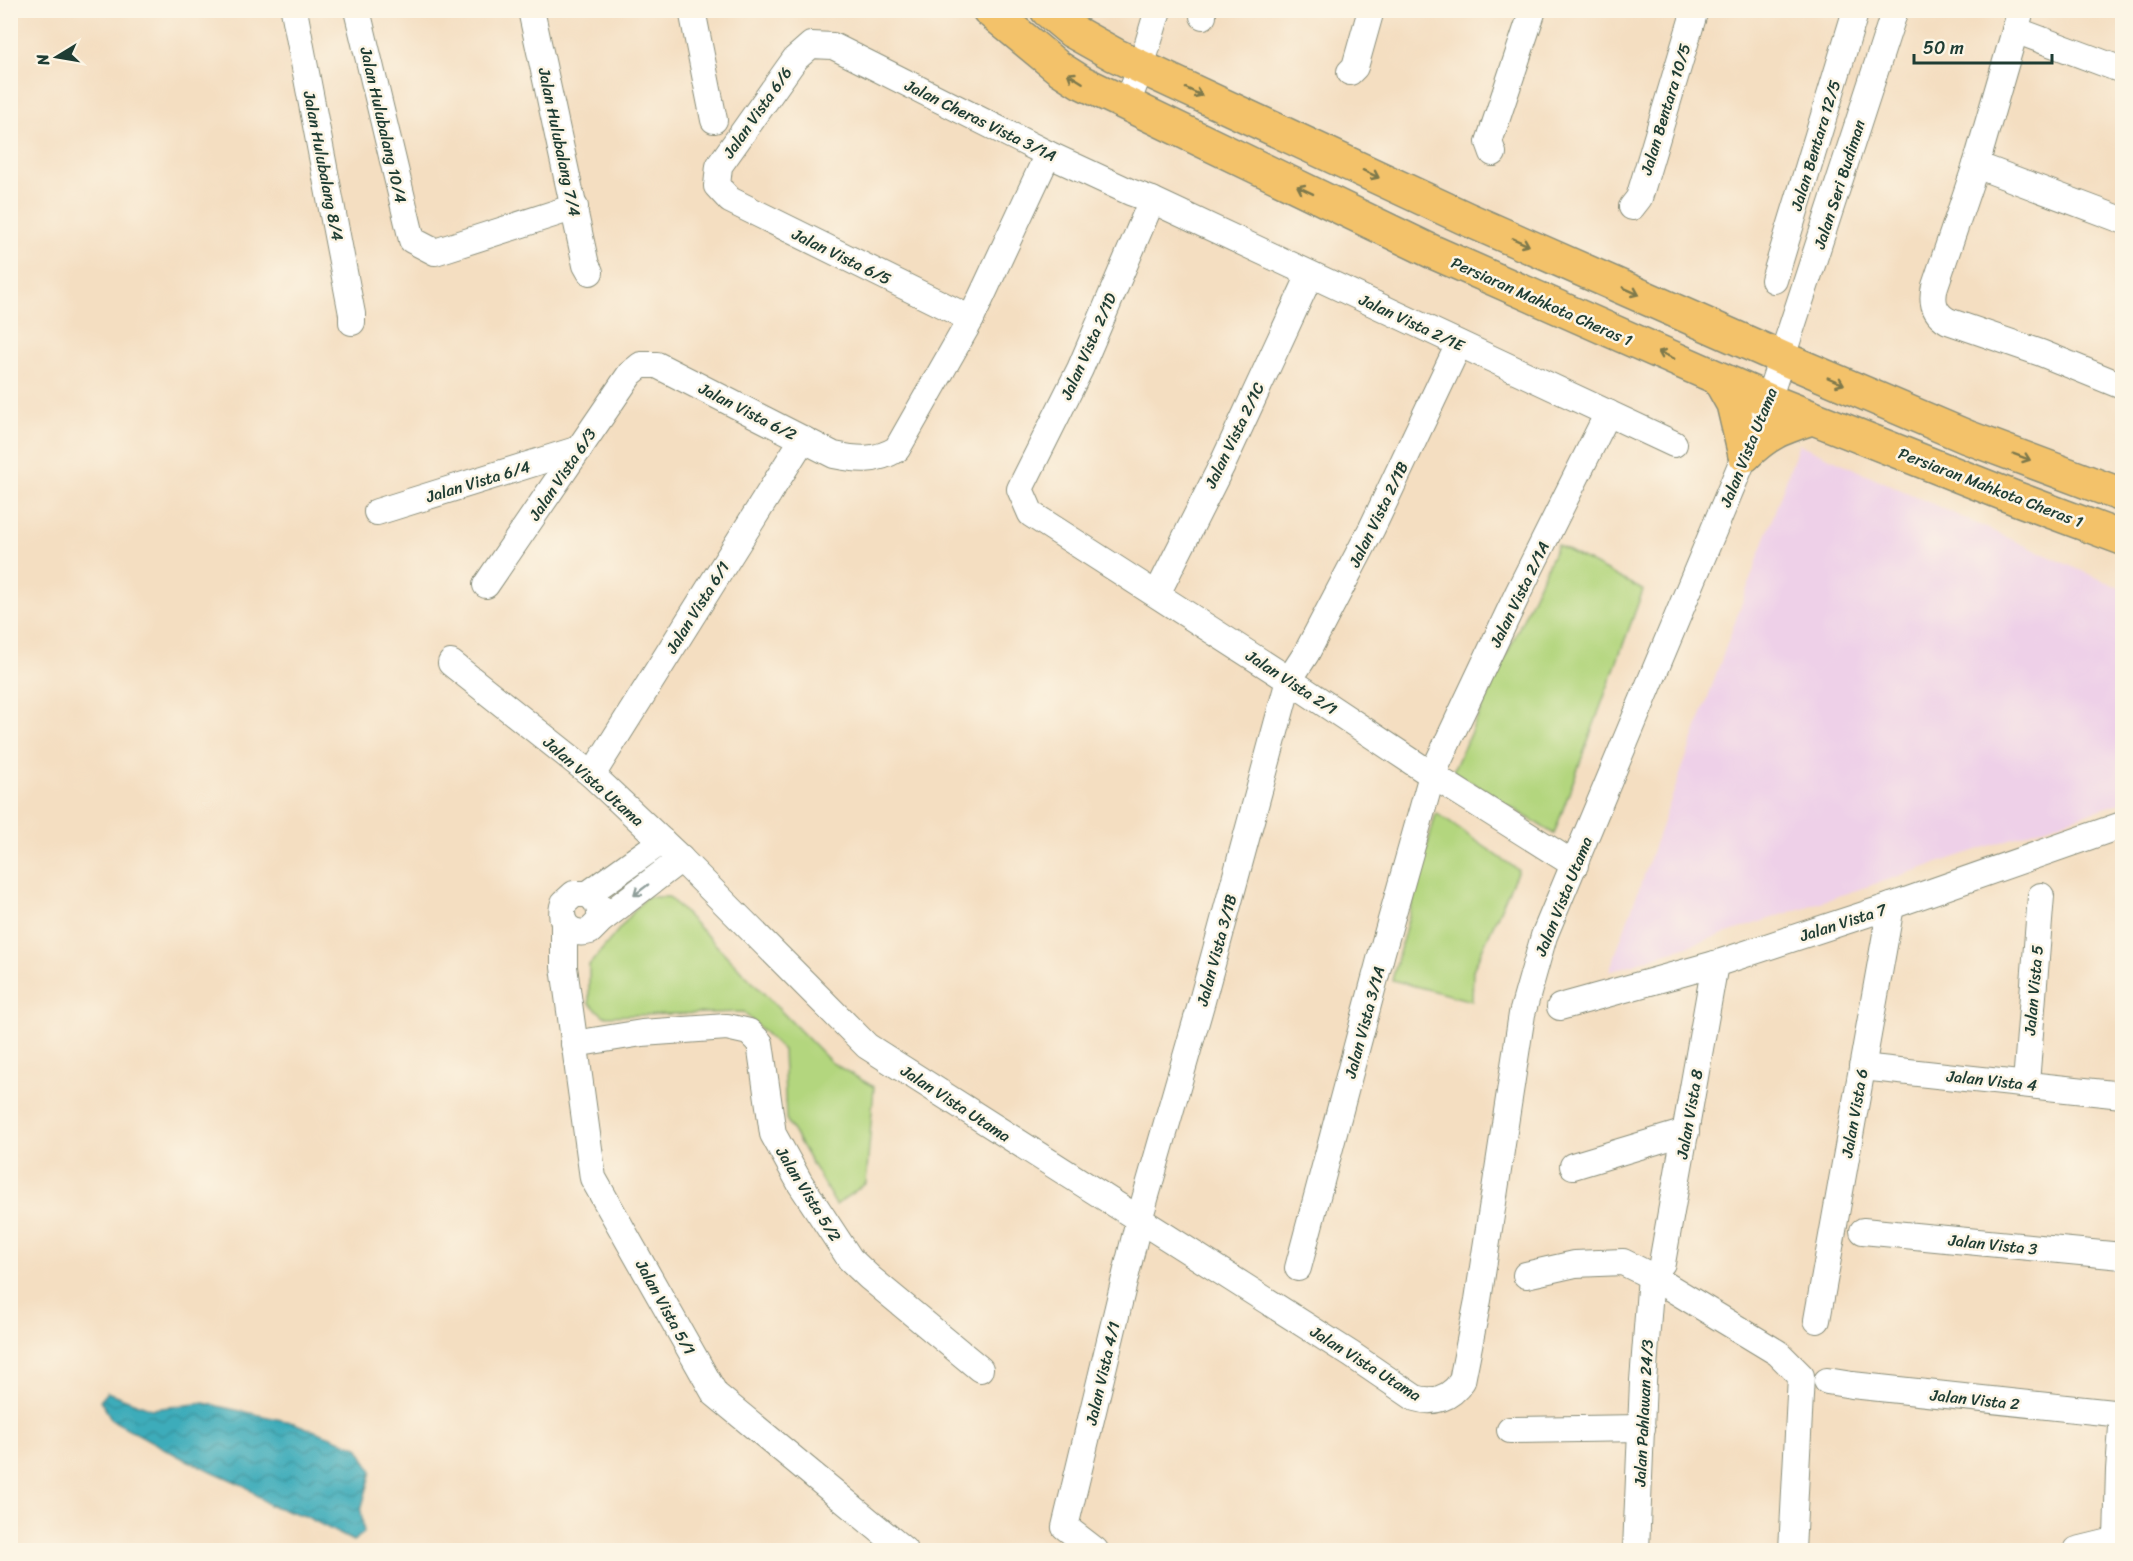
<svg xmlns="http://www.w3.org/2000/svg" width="2133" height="1561" font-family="Sriracha,sans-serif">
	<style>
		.built { fill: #eed0e8 }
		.green { fill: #b3d67e; stroke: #698a59; stroke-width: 1.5 }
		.water { fill: url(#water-waves); stroke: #2e7477; stroke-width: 1.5 }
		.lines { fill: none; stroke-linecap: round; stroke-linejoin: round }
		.minor-casing { stroke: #8a8e7a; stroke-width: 28 }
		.major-casing { stroke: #8a8e7a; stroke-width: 36 }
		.minor { stroke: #fff; stroke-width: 26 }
		.major { stroke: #f3c26a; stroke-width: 33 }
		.oneway { stroke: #7e794c }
		.oneway2 { stroke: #8f9e9a }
		.labels { text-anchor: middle; stroke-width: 5; stroke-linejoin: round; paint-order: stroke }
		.street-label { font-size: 16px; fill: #1f3d34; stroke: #fcf5e5 }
	</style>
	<defs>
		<pattern id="water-waves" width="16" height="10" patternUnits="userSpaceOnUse" patternTransform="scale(1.5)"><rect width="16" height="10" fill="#3dacba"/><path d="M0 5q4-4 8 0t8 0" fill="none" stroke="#338d98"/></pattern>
	</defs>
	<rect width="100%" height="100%" fill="#fcf5e5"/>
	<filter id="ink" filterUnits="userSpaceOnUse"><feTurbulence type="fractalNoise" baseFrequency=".0167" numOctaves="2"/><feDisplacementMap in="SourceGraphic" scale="12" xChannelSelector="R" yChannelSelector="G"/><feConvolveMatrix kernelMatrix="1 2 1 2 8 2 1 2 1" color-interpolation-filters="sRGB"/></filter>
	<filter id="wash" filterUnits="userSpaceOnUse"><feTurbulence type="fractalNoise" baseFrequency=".008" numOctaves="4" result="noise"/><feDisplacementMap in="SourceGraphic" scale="24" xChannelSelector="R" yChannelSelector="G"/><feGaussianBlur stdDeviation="1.35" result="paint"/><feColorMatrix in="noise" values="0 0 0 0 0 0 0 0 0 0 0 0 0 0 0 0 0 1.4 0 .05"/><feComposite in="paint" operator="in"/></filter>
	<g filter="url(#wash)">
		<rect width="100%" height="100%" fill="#f4dec1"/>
		<path class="built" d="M1799 444 2122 589V802L1609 972Z"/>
		<g class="green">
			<path d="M1557 545 1643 590 1554 834 1453 771Z"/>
			<path d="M1436 813 1518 870 1473 970 1472 1001 1392 980Z"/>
			<path d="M646 897H669L832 1063 874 1087 866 1183 836 1205 786 1119 783 1050 743 1012 604 1016 589 1003V965Z"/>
		</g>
		<path class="water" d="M107 1392 152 1409 204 1403 291 1422 358 1447 372 1471 361 1510 364 1533 353 1541 305 1516 269 1505 245 1486 180 1457 112 1420 100 1400Z"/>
	</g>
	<g filter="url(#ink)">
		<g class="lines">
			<defs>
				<g id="minor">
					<path d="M294 10 352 314V322"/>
					<path d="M357 10 412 240 435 252 575 207"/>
					<path d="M531 10 586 265 590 272"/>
					<path d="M692 10 714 120"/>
					<path d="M2021 10 1976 165 1935 286C1931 302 1934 313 1948 321L2041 353 2122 386"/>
					<path d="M1203 16V10"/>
					<path d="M2015 30 2122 70"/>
					<path d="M1350 72 1355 67 1371 10"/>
					<path d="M1127 104 1141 67 1158 10"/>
					<path d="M1493 153 1489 142 1533 10"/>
					<path d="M1976 165 2122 220"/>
					<path d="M1152 200 1080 369 1020 489 1031 514 1289 680 1432 775 1575 865"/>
					<path d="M1632 207 1639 198 1695 10"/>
					<path d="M1774 280 1856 10"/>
					<path d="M971 319 730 200 717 186 719 166 795 59 811 45 833 46 1048 154 1130 192 1152 200 1674 444"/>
					<path d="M377 512 579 449"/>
					<path d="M486 585 630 374 641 365H657L834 455C858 460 875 462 897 449L971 319 1048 154"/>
					<path d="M1157 594 1224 461 1310 275"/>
					<path d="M451 663 592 775 681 859 867 1046 1352 1355 1415 1398C1434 1404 1451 1398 1462 1381L1478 1300 1522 1014 1544 936 1768 400 1895 10"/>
					<path d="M592 775 803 439"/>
					<path d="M588 894 662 841"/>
					<path d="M600 921C601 908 598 901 588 894H574L564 903C557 923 571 937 590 931L600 921 681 859"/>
					<path d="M564 923V967L593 1178 715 1394 904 1550"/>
					<path d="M1560 1007 1715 964 1891 906 2122 825"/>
					<path d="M574 1044 642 1033 727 1027 749 1032 760 1043 773 1134 800 1183 850 1259 870 1278 980 1369"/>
					<path d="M1862 1067 2122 1095"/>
					<path d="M2026 1083 2041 896"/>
					<path d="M1573 1166 1686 1132"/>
					<path d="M1863 1231 2122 1256"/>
					<path d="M1662 1263 1715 964"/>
					<path d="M1298 1268 1382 952 1432 775 1518 593 1608 413"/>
					<path d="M1526 1275 1575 1264 1623 1262 1651 1276 1778 1353 1801 1376 1792 1550"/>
					<path d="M1817 1320 1891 906"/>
					<path d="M1827 1381 1852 1385 2122 1414"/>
					<path d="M1510 1430 1642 1428"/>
					<path d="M2117 1539 2119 1470 2122 1427"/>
					<path d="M1095 1550 1065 1527 1139 1220 1202 1001 1289 680 1306 654 1372 528 1459 344"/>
					<path d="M1636 1550 1643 1381 1651 1276"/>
					<path d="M2077 1550 2122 1539"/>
				</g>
				<g id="major">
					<path d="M989 10 1059 68 1081 82 1433 252 1768 400 2015 498 2122 538"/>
					<path d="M1047 10 1072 31 1115 55 1467 219 1782 358 1967 437 2122 495"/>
					<path d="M1719 379 1733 404 1745 455"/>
					<path d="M1745 455C1768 432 1782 428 1812 418"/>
				</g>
			</defs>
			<use href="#minor" class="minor-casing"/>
			<use href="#major" class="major-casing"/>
			<use href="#minor" class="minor"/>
			<use href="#major" class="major"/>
		</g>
		<defs><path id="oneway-shaft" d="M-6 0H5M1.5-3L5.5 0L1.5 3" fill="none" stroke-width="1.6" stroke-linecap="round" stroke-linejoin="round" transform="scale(1.5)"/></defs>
		<g class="oneway">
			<use href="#oneway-shaft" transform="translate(1075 78) rotate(-148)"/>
			<use href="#oneway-shaft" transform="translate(1194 92) rotate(25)"/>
			<use href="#oneway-shaft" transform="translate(1371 174) rotate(25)"/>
			<use href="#oneway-shaft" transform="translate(1305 190) rotate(-154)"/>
			<use href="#oneway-shaft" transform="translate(1521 242) rotate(24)"/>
			<use href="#oneway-shaft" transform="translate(1631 291) rotate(24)"/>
			<use href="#oneway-shaft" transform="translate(1666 355) rotate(-156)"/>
			<use href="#oneway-shaft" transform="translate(1836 381) rotate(23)"/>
			<use href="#oneway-shaft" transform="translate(2022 457) rotate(21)"/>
		</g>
		<use class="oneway2" href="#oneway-shaft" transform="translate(641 890) rotate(143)"/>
	</g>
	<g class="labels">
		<g class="street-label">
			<text transform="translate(1665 109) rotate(-73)" y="6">Jalan Bentara 10/5</text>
			<text transform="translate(757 112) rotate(-55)" y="6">Jalan Vista 6/6</text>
			<text transform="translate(981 120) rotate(26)" y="6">Jalan Cheras Vista 3/1A</text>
			<text transform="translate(384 125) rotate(77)" y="6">Jalan Hulubalang 10/4</text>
			<text transform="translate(560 142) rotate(78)" y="6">Jalan Hulubalang 7/4</text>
			<text transform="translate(1815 145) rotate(-73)" y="6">Jalan Bentara 12/5</text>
			<text transform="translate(324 166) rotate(79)" y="6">Jalan Hulubalang 8/4</text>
			<text transform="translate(1839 184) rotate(-72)" y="6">Jalan Seri Budiman</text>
			<text transform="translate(842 256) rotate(26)" y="6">Jalan Vista 6/5</text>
			<text transform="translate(1542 301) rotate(24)" y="6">Persiaran Mahkota Cheras 1</text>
			<text transform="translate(1412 322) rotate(25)" y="6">Jalan Vista 2/1E</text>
			<text transform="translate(1088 346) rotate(-66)" y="6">Jalan Vista 2/1D</text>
			<text transform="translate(748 411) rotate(27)" y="6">Jalan Vista 6/2</text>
			<text transform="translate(1234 435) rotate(-64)" y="6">Jalan Vista 2/1C</text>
			<text transform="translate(1748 447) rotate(-68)" y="6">Jalan Vista Utama</text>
			<text transform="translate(562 474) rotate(-56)" y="6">Jalan Vista 6/3</text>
			<text transform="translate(478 481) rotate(-17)" y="6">Jalan Vista 6/4</text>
			<text transform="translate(1991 487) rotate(21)" y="6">Persiaran Mahkota Cheras 1</text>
			<text transform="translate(1378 514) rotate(-64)" y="6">Jalan Vista 2/1B</text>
			<text transform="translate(1519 594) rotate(-64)" y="6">Jalan Vista 2/1A</text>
			<text transform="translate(697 607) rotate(-58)" y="6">Jalan Vista 6/1</text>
			<text transform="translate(1292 682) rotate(33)" y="6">Jalan Vista 2/1</text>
			<text transform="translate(594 781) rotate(41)" y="6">Jalan Vista Utama</text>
			<text transform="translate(1563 896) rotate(-68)" y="6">Jalan Vista Utama</text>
			<text transform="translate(1843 922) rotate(-18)" y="6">Jalan Vista 7</text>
			<text transform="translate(1216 950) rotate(-75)" y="6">Jalan Vista 3/1B</text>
			<text transform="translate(2033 990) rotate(-85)" y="6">Jalan Vista 5</text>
			<text transform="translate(1364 1022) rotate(-75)" y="6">Jalan Vista 3/1A</text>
			<text transform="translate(1992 1080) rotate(6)" y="6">Jalan Vista 4</text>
			<text transform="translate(956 1103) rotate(33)" y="6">Jalan Vista Utama</text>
			<text transform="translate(1854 1113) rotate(-80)" y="6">Jalan Vista 6</text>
			<text transform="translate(1689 1114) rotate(-80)" y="6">Jalan Vista 8</text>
			<text transform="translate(809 1194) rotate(58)" y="6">Jalan Vista 5/2</text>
			<text transform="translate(1993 1244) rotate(6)" y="6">Jalan Vista 3</text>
			<text transform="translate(666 1307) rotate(61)" y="6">Jalan Vista 5/1</text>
			<text transform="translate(1366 1363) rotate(32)" y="6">Jalan Vista Utama</text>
			<text transform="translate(1102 1373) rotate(-77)" y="6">Jalan Vista 4/1</text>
			<text transform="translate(1975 1399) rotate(6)" y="6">Jalan Vista 2</text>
			<text transform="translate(1643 1413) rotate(-87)" y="6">Jalan Pahlawan 24/3</text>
		</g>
	</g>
	<rect width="2133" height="1561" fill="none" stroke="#fcf5e5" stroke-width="36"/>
	<g transform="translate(57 57) rotate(259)" stroke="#fcf5e5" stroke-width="4.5" paint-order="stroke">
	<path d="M0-4.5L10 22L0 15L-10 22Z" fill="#1f3d34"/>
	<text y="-9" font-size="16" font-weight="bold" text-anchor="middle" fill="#1f3d34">N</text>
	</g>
	<path d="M1914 54v9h138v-9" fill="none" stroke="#1f3d34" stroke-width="3"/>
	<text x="1923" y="54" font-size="18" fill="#1f3d34" stroke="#fcf5e5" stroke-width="4.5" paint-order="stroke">50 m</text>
</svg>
